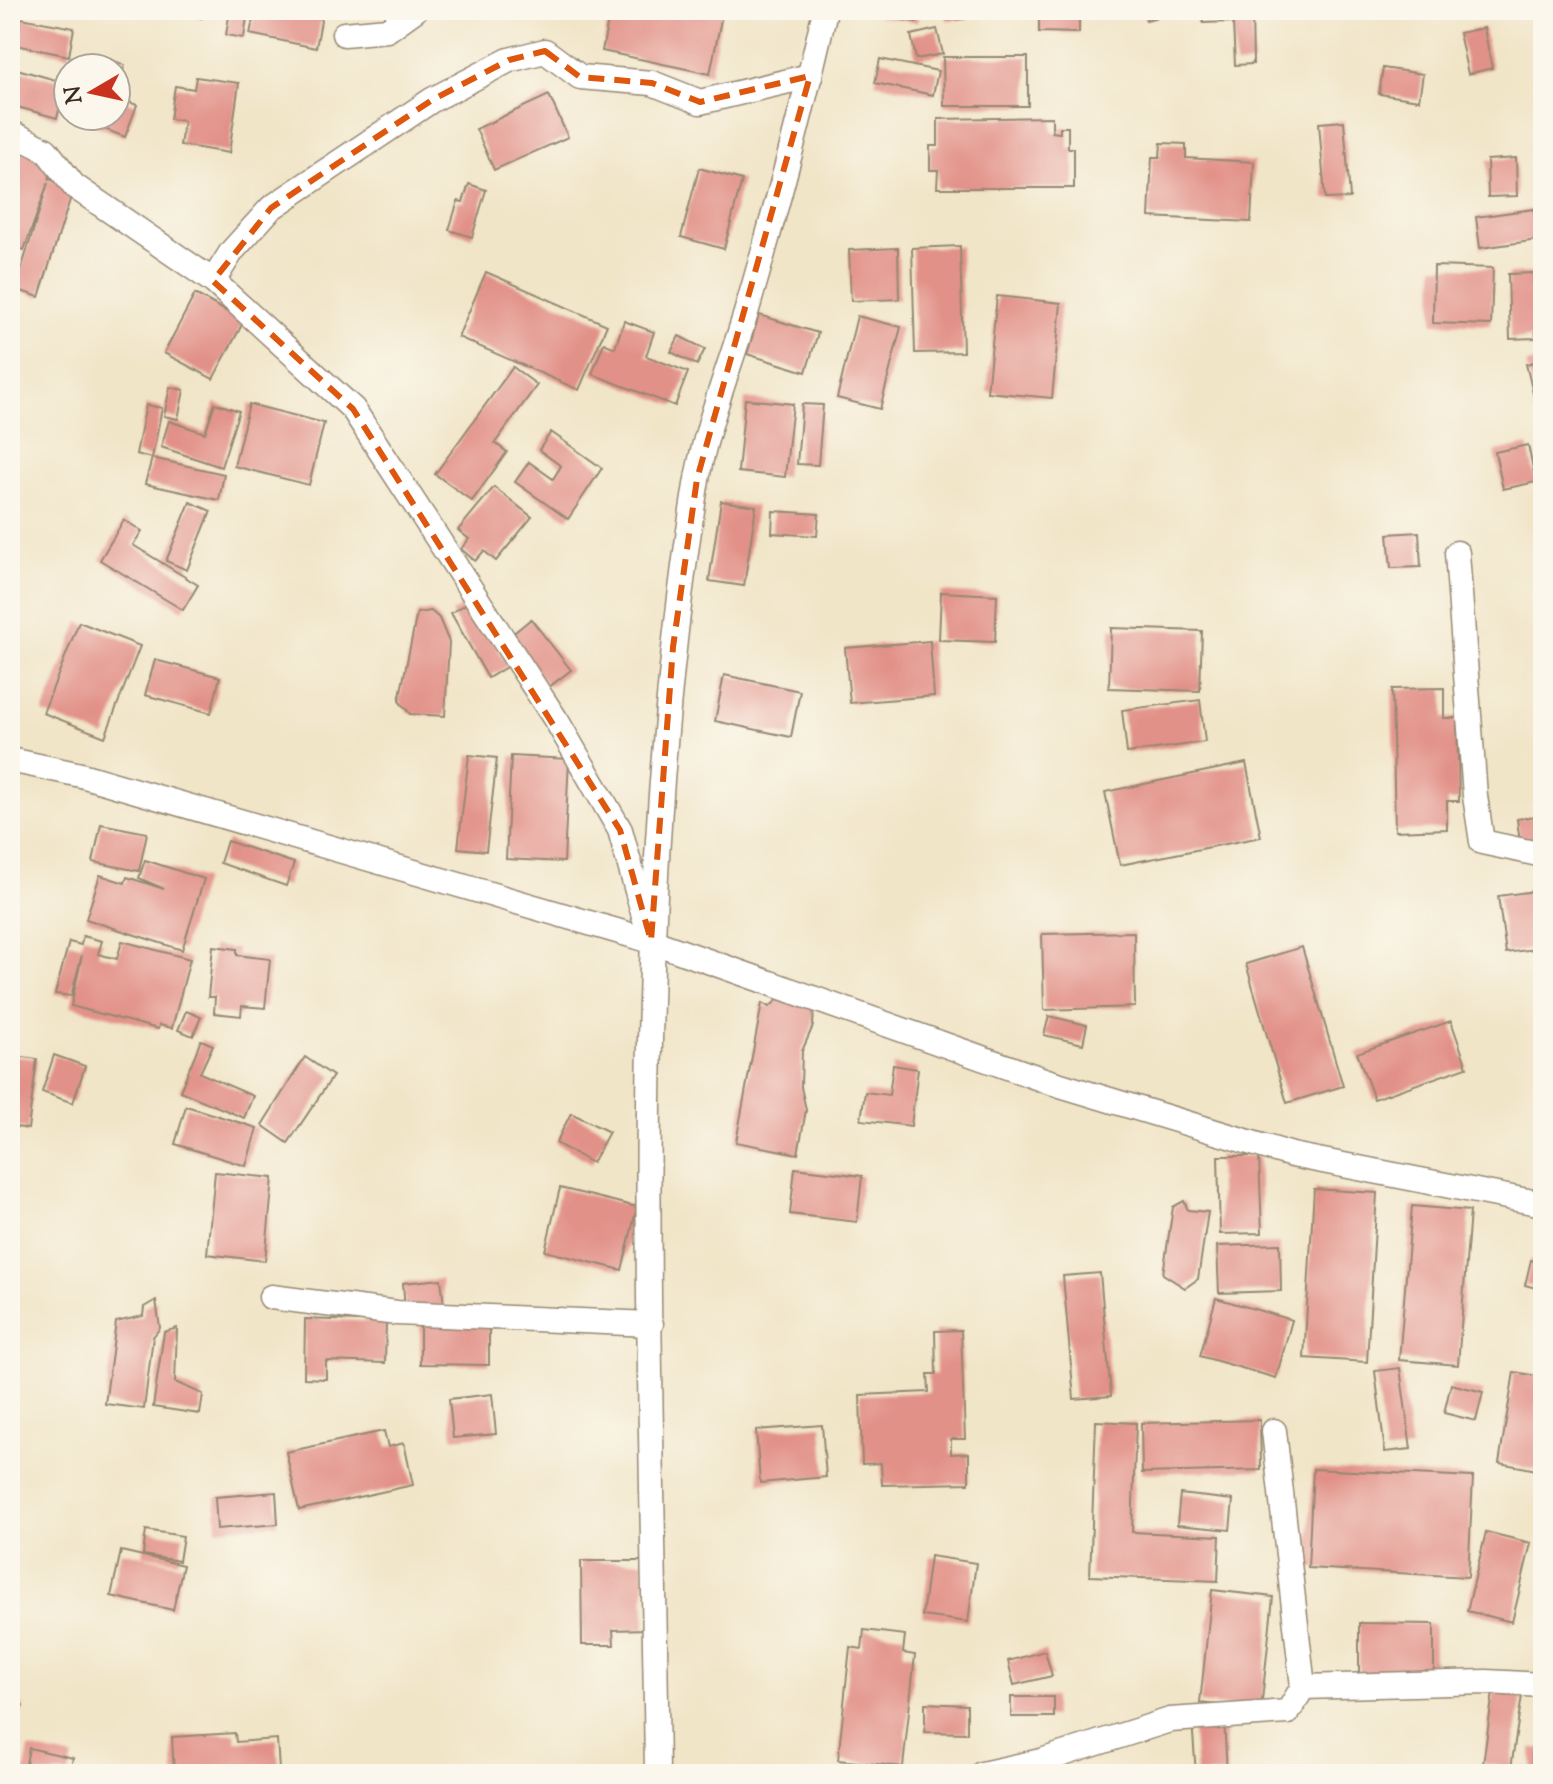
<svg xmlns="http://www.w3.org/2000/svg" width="1553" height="1784" font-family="'Sorts Mill Goudy',serif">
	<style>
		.building { fill: #e29188 }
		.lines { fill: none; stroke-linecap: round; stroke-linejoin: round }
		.minor-casing { stroke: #968873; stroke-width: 27 }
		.minor { stroke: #fff; stroke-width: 24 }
		.marked { fill: none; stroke: #df570d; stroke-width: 6; stroke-dasharray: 16 10; stroke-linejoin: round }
	</style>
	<rect width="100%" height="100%" fill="#fbf7ec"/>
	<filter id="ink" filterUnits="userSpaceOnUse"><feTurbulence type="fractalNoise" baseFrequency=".0125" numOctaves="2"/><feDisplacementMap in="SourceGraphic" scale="16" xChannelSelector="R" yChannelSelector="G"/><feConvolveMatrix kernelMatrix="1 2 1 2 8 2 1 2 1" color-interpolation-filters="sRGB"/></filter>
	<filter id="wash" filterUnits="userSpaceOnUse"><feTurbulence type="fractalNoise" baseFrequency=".006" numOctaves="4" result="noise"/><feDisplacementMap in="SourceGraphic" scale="32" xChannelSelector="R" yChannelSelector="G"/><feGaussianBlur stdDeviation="1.8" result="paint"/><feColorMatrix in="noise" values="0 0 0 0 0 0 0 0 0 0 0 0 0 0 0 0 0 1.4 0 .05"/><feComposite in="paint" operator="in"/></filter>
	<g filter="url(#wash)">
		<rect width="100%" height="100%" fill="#f1e5c8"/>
		<g id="blocks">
			<g class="building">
				<path d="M187 10H205L201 18Z"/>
				<path d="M230 10H248L244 38 226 35Z"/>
				<path d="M255 10H323L316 48 250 34Z"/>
				<path d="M610 10H723L710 74 602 51Z"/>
				<path d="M879 10H919L917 22 878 16Z"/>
				<path d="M947 10H964L965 19 947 20Z"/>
				<path d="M1039 10H1079V33L1039 32Z"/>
				<path d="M1144 10H1166L1168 14 1146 20Z"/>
				<path d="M1202 10H1252L1253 64 1235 65 1233 22 1203 23Z"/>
				<path d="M21 18 74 28 69 56 16 45Z"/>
				<path d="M1484 28 1492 68 1468 74 1459 33Z"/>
				<path d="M937 29 943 54 916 59 911 35Z"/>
				<path d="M104 57 125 65 116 87V68H100Z"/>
				<path d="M943 57H1028V106H944Z"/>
				<path d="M880 59 938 71 933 95 875 83Z"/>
				<path d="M10 67 66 83 57 118 10 105Z"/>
				<path d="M1383 68 1423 74 1419 100 1379 94Z"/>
				<path d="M196 77 239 83 229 153 180 145 184 121 170 119 175 86 194 89Z"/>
				<path d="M549 95 568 137 494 170 476 129Z"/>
				<path d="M116 97 137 105 125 137 81 120 82 116H116Z"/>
				<path d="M1052 117V132L1060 133V127H1068V148H1074V188H937L938 170H930V146H938V119Z"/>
				<path d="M1344 121 1350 198 1325 199 1319 123Z"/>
				<path d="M1161 143 1186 144V158L1254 162 1251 222 1149 217 1152 157H1160Z"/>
				<path d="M21 150 55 163 49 179 74 187 39 297 15 289 48 183 24 250 10 245V163L15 165Z"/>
				<path d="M1516 158 1517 196 1488 197 1487 160Z"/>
				<path d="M699 168 742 180 724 249 681 237Z"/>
				<path d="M469 184 486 190 472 237 449 230 458 201 463 202Z"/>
				<path d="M1534 209 1538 240 1480 248 1476 217Z"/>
				<path d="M960 246 963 352 915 353 912 248Z"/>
				<path d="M898 248 899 299 851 301 849 250Z"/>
				<path d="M1434 266 1493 268 1491 325 1433 323Z"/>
				<path d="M486 272 607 325 579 390 458 337Z"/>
				<path d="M1533 273 1536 338 1510 339 1508 274Z"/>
				<path d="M195 294 244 321 213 379 164 353Z"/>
				<path d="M997 296 1061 303 1052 398 987 392Z"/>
				<path d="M759 315 818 333 806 372 747 354Z"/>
				<path d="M857 316 901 327 880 409 837 398Z"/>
				<path d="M624 321 654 332 646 356 688 372 675 406 592 374 604 343 615 348Z"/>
				<path d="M679 336 705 349 697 365 671 352Z"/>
				<path d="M1543 360V405L1536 406 1526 364Z"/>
				<path d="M513 367 537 385 495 443 507 452 472 501 435 474Z"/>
				<path d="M170 387 184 390 178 419 164 416Z"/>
				<path d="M745 399 793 404 785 477 738 472Z"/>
				<path d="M215 403 239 411 221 467 161 447 169 421 205 433Z"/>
				<path d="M249 404 324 423 309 485 234 466Z"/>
				<path d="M802 404 823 405 818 465 797 464Z"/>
				<path d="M146 405 162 408 152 458 136 454Z"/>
				<path d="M551 432 602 468 568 519 515 482 529 462 553 479 561 466 539 450Z"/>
				<path d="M1528 445 1536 482 1503 489 1495 452Z"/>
				<path d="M152 458 224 474 219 500 145 484Z"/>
				<path d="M494 487 532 517 496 561 484 551 475 561 461 549 469 539 458 530Z"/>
				<path d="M721 501 756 506 744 586 709 581Z"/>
				<path d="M190 502 211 511 187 570 166 561Z"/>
				<path d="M773 511 819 514 817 536 772 533Z"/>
				<path d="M124 520 142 531 133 545 198 585 183 610 100 560Z"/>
				<path d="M1419 532 1421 567 1391 568 1388 534Z"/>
				<path d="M941 592 997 595 995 642 939 640Z"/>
				<path d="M471 601 508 666 488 678 451 613Z"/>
				<path d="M431 611 439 618 449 642 445 716 410 714 399 701 417 613Z"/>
				<path d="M531 619 571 670 549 687 509 637Z"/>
				<path d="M79 622 140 646 105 737 43 713Z"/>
				<path d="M1111 628 1202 631 1200 691 1109 688Z"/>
				<path d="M930 641 934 696 850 703 845 648Z"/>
				<path d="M155 660 220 677 211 713 145 695Z"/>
				<path d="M724 675 800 691 791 737 715 721Z"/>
				<path d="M1444 688V718H1457L1459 801H1447V829L1395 831 1392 689Z"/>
				<path d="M1200 700 1205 742 1127 753 1122 710Z"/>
				<path d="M469 755 497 758 486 851 458 848Z"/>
				<path d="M511 756 569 759 564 862 506 859Z"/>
				<path d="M1246 763 1261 837 1120 865 1105 792Z"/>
				<path d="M1543 815V839L1520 843 1517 819Z"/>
				<path d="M101 824 147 833 139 871 93 862Z"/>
				<path d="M227 841 294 863 286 886 220 863Z"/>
				<path d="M145 860 204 879 182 950 86 919 100 875 125 883 127 877 164 889 139 878Z"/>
				<path d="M1543 890V948L1506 953 1498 896Z"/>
				<path d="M1134 932 1135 1007 1044 1010 1042 934Z"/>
				<path d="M83 936 102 941 98 954 117 959 122 941 190 959 172 1028 159 1025 158 1029 71 1006 82 955 71 996 55 994 69 942 81 945Z"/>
				<path d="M213 946 237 949V955L270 959 265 1008 242 1006 241 1016 214 1013 215 997H208Z"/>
				<path d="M1302 947 1343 1086 1287 1103 1246 964Z"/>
				<path d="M780 998 814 1006 813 1026 802 1051 801 1087 806 1110 798 1154 736 1142 762 1003 769 1007Z"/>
				<path d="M186 1011 201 1017 193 1036 178 1030Z"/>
				<path d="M1049 1016 1087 1025 1083 1044 1044 1035Z"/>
				<path d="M1451 1021 1467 1067 1374 1099 1357 1053Z"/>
				<path d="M201 1040 213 1045 200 1073 253 1096 244 1118 180 1091Z"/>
				<path d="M10 1055 37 1059 28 1129 10 1126Z"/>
				<path d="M54 1055 85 1066 73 1103 42 1092Z"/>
				<path d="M305 1057 333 1076 288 1143 262 1125Z"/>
				<path d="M893 1065 918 1069 911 1126 861 1120 865 1092 889 1095Z"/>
				<path d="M1542 1098H1543V1127L1535 1125Z"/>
				<path d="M186 1106 257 1128 246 1166 175 1144Z"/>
				<path d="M571 1113 609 1132 592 1163 556 1143Z"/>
				<path d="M1218 1156H1259L1262 1233 1220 1234Z"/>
				<path d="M795 1168 862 1176 857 1222 790 1214Z"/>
				<path d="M215 1172 273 1178 265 1261 207 1254Z"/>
				<path d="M560 1188 637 1207 622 1270 545 1251Z"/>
				<path d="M1314 1189 1377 1193 1367 1362 1304 1358Z"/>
				<path d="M1184 1201 1188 1210 1208 1212 1198 1279 1185 1288 1163 1274 1173 1207Z"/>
				<path d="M1412 1206 1470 1211 1458 1365 1399 1360Z"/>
				<path d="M1280 1244 1281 1291 1219 1293 1217 1246Z"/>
				<path d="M1531 1260 1543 1263V1290L1525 1285Z"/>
				<path d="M1100 1273 1111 1396 1074 1399 1063 1276Z"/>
				<path d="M441 1279 444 1305 405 1310 403 1283Z"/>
				<path d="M1216 1298 1292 1320 1276 1378 1200 1356Z"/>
				<path d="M156 1300 160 1328 153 1337 144 1409 105 1404 116 1322 143 1316 144 1307Z"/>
				<path d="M305 1319 386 1322 385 1363 326 1361V1379L304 1378Z"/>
				<path d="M420 1322 489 1323V1365L420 1364Z"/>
				<path d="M177 1328 175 1382 203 1394 200 1414 153 1407 164 1332Z"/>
				<path d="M961 1330 965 1439H951V1454L969 1453V1483L882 1485 881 1463 862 1464 860 1395 929 1392 928 1374H936L935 1331Z"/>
				<path d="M1400 1368 1411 1449 1385 1452 1375 1371Z"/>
				<path d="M1514 1372 1543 1377V1471L1499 1463Z"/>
				<path d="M1451 1384 1483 1392 1476 1421 1444 1413Z"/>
				<path d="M492 1394 496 1434 453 1438 449 1399Z"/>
				<path d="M1260 1420 1261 1470 1142 1473 1141 1423Z"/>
				<path d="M1096 1421 1136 1423 1132 1532 1220 1536 1218 1581 1090 1576Z"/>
				<path d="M822 1425 826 1477 760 1483 756 1430Z"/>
				<path d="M384 1431 388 1447 404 1443 413 1485 299 1510 286 1452Z"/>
				<path d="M1313 1469 1473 1477 1468 1577 1308 1568Z"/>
				<path d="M276 1492 278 1524 217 1529 215 1497Z"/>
				<path d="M1180 1494 1233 1500 1230 1530 1177 1525Z"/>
				<path d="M146 1530 183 1536 179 1561 143 1555Z"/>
				<path d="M1486 1532 1531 1543 1512 1622 1467 1611Z"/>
				<path d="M121 1551 183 1565 173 1610 111 1596Z"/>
				<path d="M930 1556 976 1563 968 1622 922 1616Z"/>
				<path d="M581 1561H644L645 1629 613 1630 614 1645H582Z"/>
				<path d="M1212 1590 1273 1597 1261 1710 1200 1703Z"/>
				<path d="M1359 1623 1434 1624V1674H1359Z"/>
				<path d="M864 1630 905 1635 903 1653 915 1655 903 1767 838 1760 850 1647 862 1649Z"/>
				<path d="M1045 1651 1052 1676 1014 1685 1008 1661Z"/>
				<path d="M1494 1685 1523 1689 1511 1768 1483 1764Z"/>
				<rect x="1011" y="1697" width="43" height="20"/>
				<path d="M10 1701 23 1705 11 1746H10Z"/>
				<path d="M925 1703 967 1705V1733L925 1732Z"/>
				<path d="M1224 1718 1227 1774H1196L1192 1720Z"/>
				<path d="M235 1733 236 1742 277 1739 279 1770 174 1774 172 1737Z"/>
				<path d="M29 1748 73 1758 69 1774H24Z"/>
				<rect x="1532" y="1748" width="11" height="26"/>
			</g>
		</g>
	</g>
	<g filter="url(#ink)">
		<use href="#blocks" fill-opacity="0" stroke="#968873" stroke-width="2"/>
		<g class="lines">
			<defs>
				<g id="minor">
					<path d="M344 34 387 30 415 10"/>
					<path d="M10 132 46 150 74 186 213 281 353 409 558 723 620 830 646 923"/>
					<path d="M213 281 232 251 271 208 432 100 509 60 545 51 580 77 652 83 700 102 810 76"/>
					<path d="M1457 553 1475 796 1482 842 1543 855"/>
					<path d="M10 760 81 775 651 941 1047 1081 1292 1155 1543 1204"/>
					<path d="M271 1297 397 1313 651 1324"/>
					<path d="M1303 1687 1486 1682 1543 1685"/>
					<path d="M657 1774C652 1345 627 911 696 485 705 428 729 369 746 313 775 213 802 113 825 10"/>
					<path d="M982 1774 1041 1761 1170 1720 1288 1712 1303 1687 1274 1431"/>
				</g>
			</defs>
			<use href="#minor" class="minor-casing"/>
			<use href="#minor" class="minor"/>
		</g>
	</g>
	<path class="marked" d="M545 51 580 77 652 83 700 102 810 76 697 479 673 647 651 941 620 830 353 409 213 281 271 208 432 100 509 60Z"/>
	<rect width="1553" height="1784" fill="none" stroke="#fbf7ec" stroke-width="40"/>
	<g transform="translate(92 92) rotate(261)"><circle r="38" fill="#fbf7ec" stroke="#aea59a" stroke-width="2"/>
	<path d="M0-6L14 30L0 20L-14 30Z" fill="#c8321e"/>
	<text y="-12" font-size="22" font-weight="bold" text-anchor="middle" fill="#3b2a1e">N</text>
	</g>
</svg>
